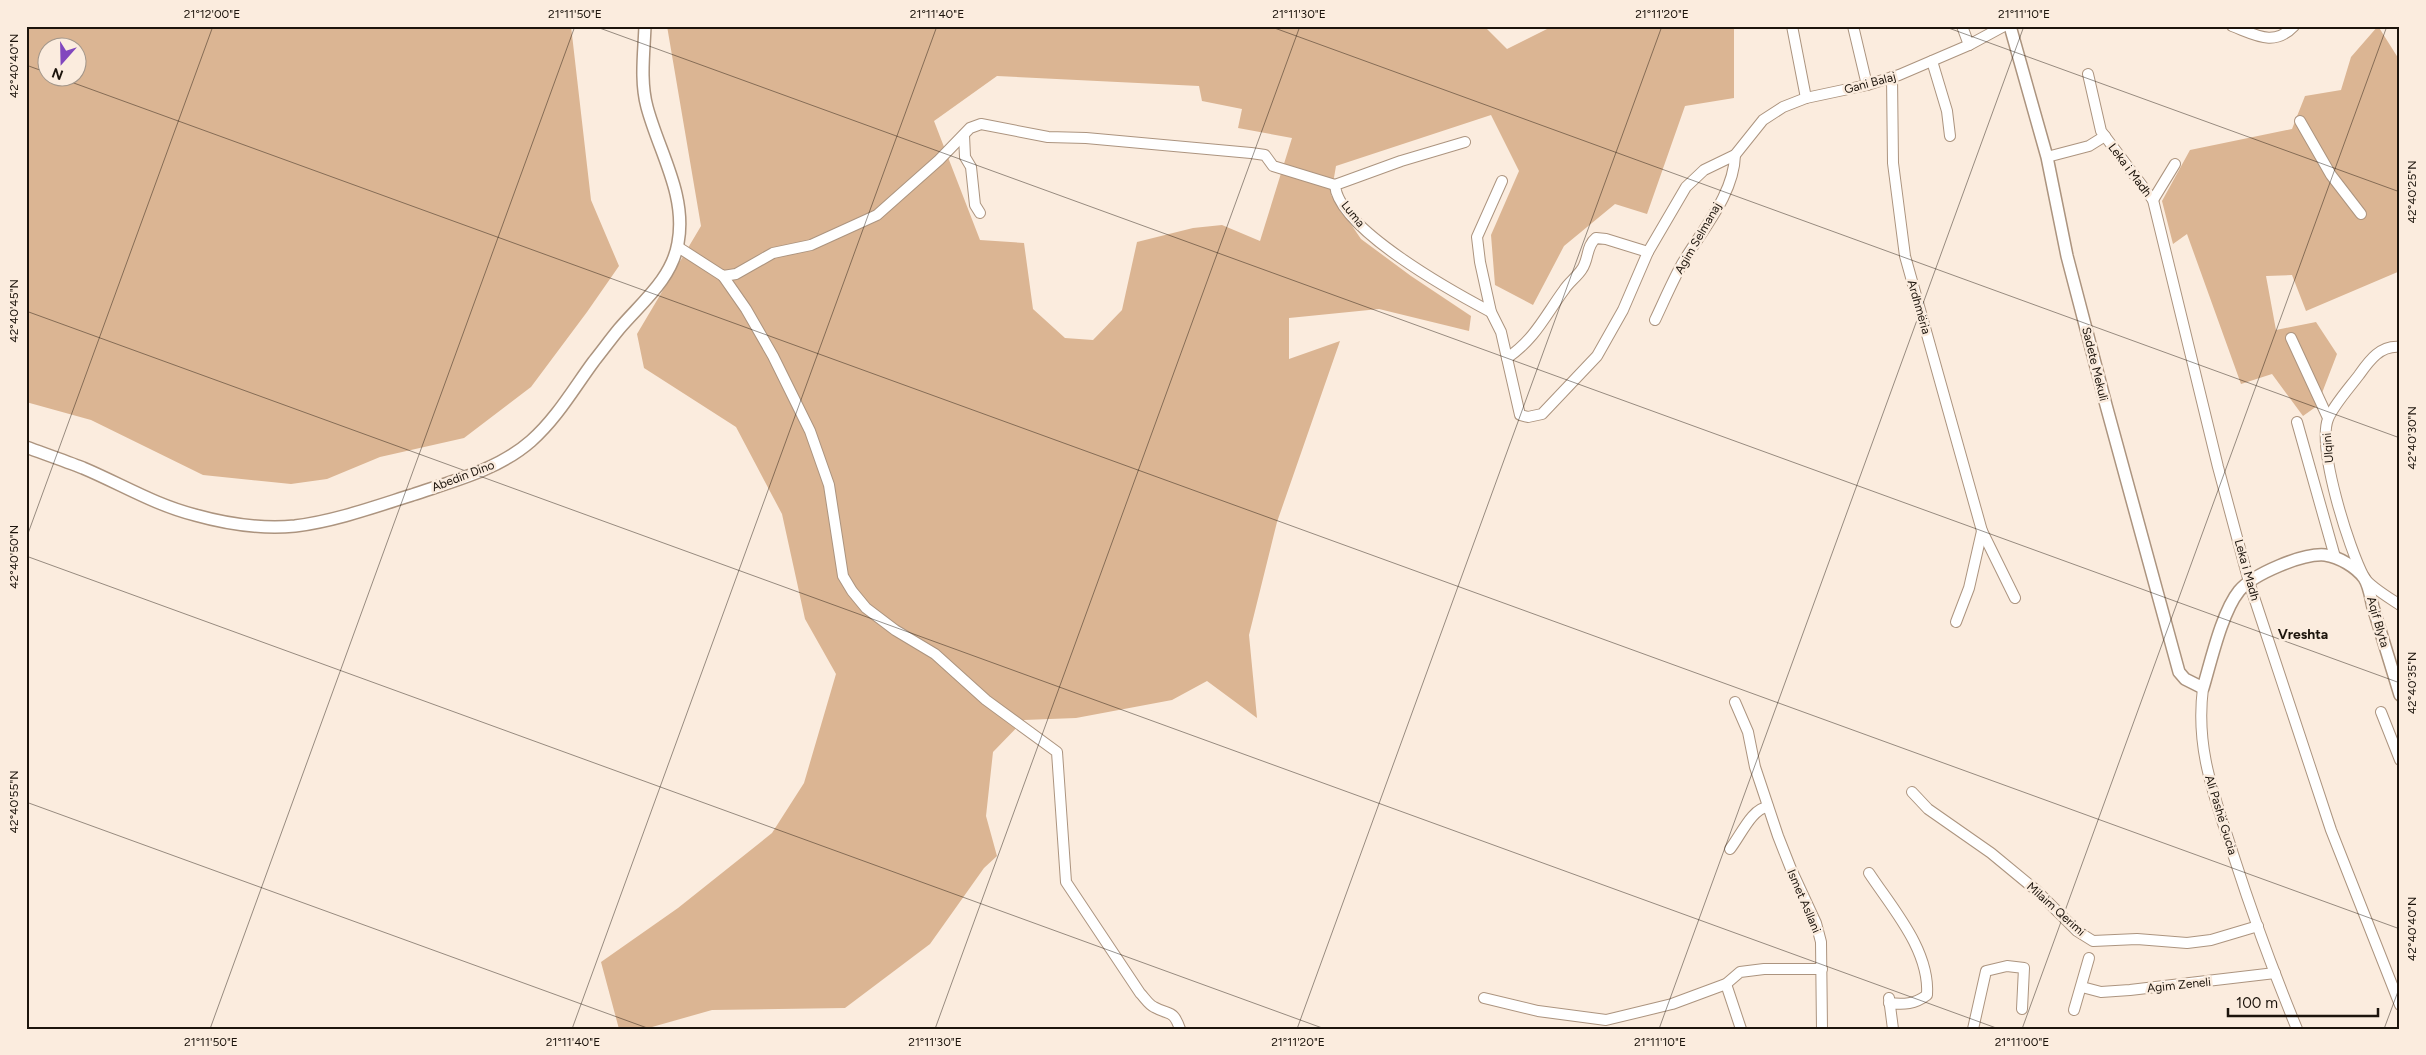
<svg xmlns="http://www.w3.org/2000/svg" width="2426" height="1055" font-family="Figtree,sans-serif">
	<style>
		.green { fill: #dbb593; fill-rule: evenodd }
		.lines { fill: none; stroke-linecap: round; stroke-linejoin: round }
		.minor-casing { stroke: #ac947f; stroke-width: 12 }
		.tertiary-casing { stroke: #ac947f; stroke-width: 14 }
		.minor { stroke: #fff; stroke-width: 10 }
		.tertiary { stroke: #fff; stroke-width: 11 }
		.ticks { fill: none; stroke: #1c140c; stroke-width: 1; stroke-opacity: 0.45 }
		.labels { text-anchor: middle; stroke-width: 5; stroke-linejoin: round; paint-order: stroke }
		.street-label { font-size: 12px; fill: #1c140c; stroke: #fbecde }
		.neighbourhood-label { font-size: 14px; font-weight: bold; fill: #1c140c; stroke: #fbecde }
		.neatline { fill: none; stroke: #1c140c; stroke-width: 2 }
		.ticks-label { font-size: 12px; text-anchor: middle; fill: #1c140c }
	</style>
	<rect width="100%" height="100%" fill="#fbecde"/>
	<g class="green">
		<path d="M26 26H571L591 200 619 266 587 312 531 387 464 438 380 457 327 479 291 484 203 475 91 420 26 402ZM48 48H78V78H48Z"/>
		<path d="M667 26H1484L1507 49 1553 26H1734V98L1685 106 1647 214 1615 204 1564 246 1533 305 1495 285 1491 235 1519 171 1491 115 1336 166 1331 195 1361 239 1411 276 1471 316 1469 331 1379 309 1289 318V359L1340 341 1277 522 1249 635 1257 718 1207 681 1172 700 1076 718 1024 720 993 752 986 816 997 856 984 868 930 944 845 1008 712 1010 645 1029H619L601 962 678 908 772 833 804 783 836 674 805 619 782 514 736 427 644 368 637 334 701 226ZM997 76 1199 86 1202 101 1242 109 1238 128 1292 138 1260 241 1222 225 1193 228 1137 242 1122 310 1093 340 1065 338 1033 309 1024 243 980 240 934 121Z"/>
		<path d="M2378 26 2400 61V271L2306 311 2292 275 2266 276 2276 330 2316 322 2337 354 2317 406 2303 416 2272 374 2241 384 2187 234 2173 244 2162 201 2190 150 2292 129 2305 96 2341 90 2351 57Z"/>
	</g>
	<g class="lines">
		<defs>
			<g id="minor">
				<path d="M1792 26 1806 98"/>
				<path d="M1853 26 1867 85"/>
				<path d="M1962 26 1969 45"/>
				<path d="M2232 26C2256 35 2274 47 2294 26"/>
				<path d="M1932 61 1947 111 1950 136"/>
				<path d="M2088 74 2101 131 2153 200 2218 467 2249 582 2331 830 2400 1005"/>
				<path d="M1892 77 1893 163 1905 256 1982 531 2015 598"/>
				<path d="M2300 121 2331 175 2361 214"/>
				<path d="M964 135 965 157 971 167 975 205 980 213"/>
				<path d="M1465 142 1401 161 1335 185C1338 229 1455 293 1491 312"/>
				<path d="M2047 157 2089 146 2105 136"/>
				<path d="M1502 181 1477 237 1480 262 1491 312 1501 332 1520 415 1528 417 1542 414 1597 356 1623 310 1648 252 1686 187 1704 170 1735 155 1763 120 1783 107 1806 98 1867 85 1899 75 1969 45 2004 26"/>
				<path d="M2153 200 2175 164"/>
				<path d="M678 247 723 276 736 274 773 253 811 245 877 215 939 160 970 128 981 124 1048 137 1086 138 1251 153 1265 155 1273 166 1335 185"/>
				<path d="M723 276 746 309 773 356 810 431 829 485 843 576 852 591 866 608 895 630 935 654 986 700 1057 752 1066 882 1140 993C1144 997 1149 1005 1154 1007 1170 1016 1173 1009 1180 1029"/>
				<path d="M1655 320C1664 301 1672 282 1682 264 1701 231 1734 195 1735 155"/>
				<path d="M2291 338 2328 418"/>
				<path d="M2400 347C2380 345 2369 361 2359 375 2350 387 2333 406 2328 419 2317 448 2349 549 2364 577 2369 586 2391 599 2400 605"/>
				<path d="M1507 358C1535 339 1545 316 1564 290 1569 282 1577 277 1582 269 1589 259 1586 246 1596 238L1606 239 1648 252"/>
				<path d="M2297 422 2335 557"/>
				<path d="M1956 622 1969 588 1982 531"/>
				<path d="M2203 688C2195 750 2215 797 2233 854 2252 913 2273 971 2297 1029"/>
				<path d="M1735 702 1748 732 1755 767 1778 836 1791 869 1816 923 1821 942 1822 1029"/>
				<path d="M2381 712 2400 760"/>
				<path d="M1912 792 1928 809 1991 853 2037 891 2077 931 2093 941 2137 939 2187 943 2211 940 2258 926"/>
				<path d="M1730 849C1741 835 1752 808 1768 807"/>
				<path d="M1869 873C1892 908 1930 950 1927 995 1915 1004 1904 1005 1889 1003"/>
				<path d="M1726 984 1741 1029"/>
				<path d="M2082 987 2101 992 2130 990 2275 973"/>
				<path d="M1484 998 1538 1011 1606 1020 1672 1004 1726 984 1740 972 1764 969H1822"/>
				<path d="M1889 998 1893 1029"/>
				<path d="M2074 1010 2089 958"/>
				<path d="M1973 1029 1986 971 2007 966 2024 968 2022 1009"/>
			</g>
			<g id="tertiary">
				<path d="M2010 26 2047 157 2067 256 2106 405 2179 672 2185 679 2203 688C2211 661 2222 612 2239 591 2253 574 2303 553 2325 555 2339 557 2356 567 2364 578 2369 585 2371 599 2373 607 2382 636 2391 665 2400 695"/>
				<path d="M26 447C45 454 65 461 83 468 121 484 155 505 195 515 227 524 262 529 295 526 335 521 374 507 412 495 453 481 498 470 531 441 557 418 574 388 594 361 602 351 610 340 619 329 641 303 672 279 678 243 687 195 659 152 647 107 640 81 644 53 645 26"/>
			</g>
		</defs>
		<use href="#minor" class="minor-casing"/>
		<use href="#tertiary" class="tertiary-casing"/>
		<use href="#minor" class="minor"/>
		<use href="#tertiary" class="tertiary"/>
	</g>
	<path class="ticks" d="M594 26 2400 683M1269 26 2400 438M1943 26 2400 192M26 65 48 73M60 78 2400 929M26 311 1999 1029M26 539 213 26M26 556 1325 1029M26 802 650 1029M210 1029 575 26M572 1029 937 26M935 1029 1300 26M1297 1029 1662 26M1659 1029 2024 26M2022 1029 2387 26M2384 1029 2400 986"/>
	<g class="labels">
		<g class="street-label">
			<text transform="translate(1870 83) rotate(-15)" y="4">Gani Balaj</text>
			<text transform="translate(2130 170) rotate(53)" y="4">Leka i Madh</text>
			<text transform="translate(1353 214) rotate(51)" y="4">Luma</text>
			<text transform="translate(1698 238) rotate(-60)" y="4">Agim Selmanaj</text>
			<text transform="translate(1919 307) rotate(74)" y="4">Ardhmëria</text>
			<text transform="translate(2095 364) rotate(76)" y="4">Sadete Mekuli</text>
			<text transform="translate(2328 448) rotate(-95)" y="4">Ulqini</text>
			<text transform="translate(463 476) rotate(-21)" y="4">Abedin Dino</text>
			<text transform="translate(2247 570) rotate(74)" y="4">Leka i Madh</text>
			<text transform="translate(2378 622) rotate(74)" y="4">Aqif Blyta</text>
			<text transform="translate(2221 815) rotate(73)" y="4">Ali Pashë Gucia</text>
			<text transform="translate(1804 901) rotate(67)" y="4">Ismet Asllani</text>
			<text transform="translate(2056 909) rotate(42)" y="4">Milaim Qerimi</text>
			<text transform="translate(2179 985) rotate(-6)" y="4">Agim Zeneli</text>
		</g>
		<g class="neighbourhood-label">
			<text x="2303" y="639">Vreshta</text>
		</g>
	</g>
	<rect width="2426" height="1055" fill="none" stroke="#fbecde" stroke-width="55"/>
	<g transform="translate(62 62) rotate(200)"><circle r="24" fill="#fbecde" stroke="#a2968a"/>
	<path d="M0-4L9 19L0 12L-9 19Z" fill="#8147be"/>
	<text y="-8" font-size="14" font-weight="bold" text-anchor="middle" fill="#1c140c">N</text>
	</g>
	<path d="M2228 1008v8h150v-8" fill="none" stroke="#1c140c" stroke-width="2.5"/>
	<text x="2236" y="1008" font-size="15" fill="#1c140c" stroke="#fbecde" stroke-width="4" paint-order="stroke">100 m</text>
	<rect x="28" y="28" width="2370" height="1000" class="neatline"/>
	<g class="ticks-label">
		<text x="212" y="18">21°12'00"E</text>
		<text x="575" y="18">21°11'50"E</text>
		<text x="937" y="18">21°11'40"E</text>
		<text x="1299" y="18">21°11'30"E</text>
		<text x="1662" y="18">21°11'20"E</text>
		<text x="2024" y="18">21°11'10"E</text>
		<text transform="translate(14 66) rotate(-90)" y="4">42°40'40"N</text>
		<text transform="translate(2412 192) rotate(-90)" y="4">42°40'25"N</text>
		<text transform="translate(14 311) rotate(-90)" y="4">42°40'45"N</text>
		<text transform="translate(2412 438) rotate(-90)" y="4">42°40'30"N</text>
		<text transform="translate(14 557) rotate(-90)" y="4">42°40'50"N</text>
		<text transform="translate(2412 683) rotate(-90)" y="4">42°40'35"N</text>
		<text transform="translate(14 802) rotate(-90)" y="4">42°40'55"N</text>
		<text transform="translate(2412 929) rotate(-90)" y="4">42°40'40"N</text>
		<text x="211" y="1046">21°11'50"E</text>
		<text x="573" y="1046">21°11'40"E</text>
		<text x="935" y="1046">21°11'30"E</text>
		<text x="1298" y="1046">21°11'20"E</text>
		<text x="1660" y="1046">21°11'10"E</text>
		<text x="2022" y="1046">21°11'00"E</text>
	</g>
</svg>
